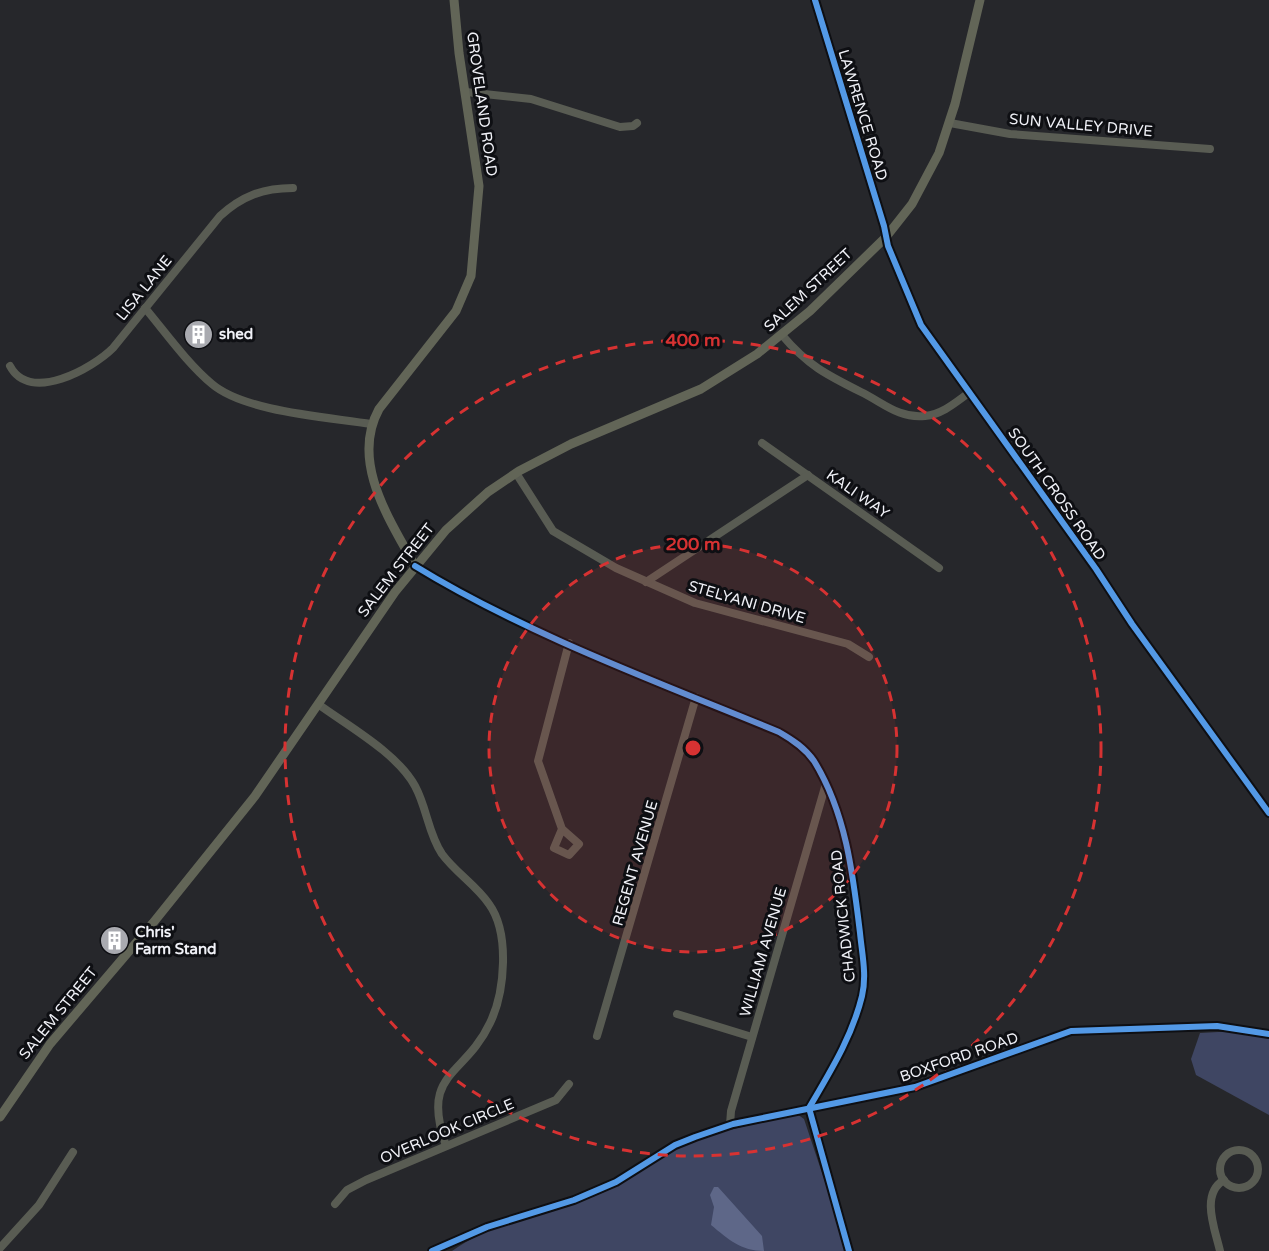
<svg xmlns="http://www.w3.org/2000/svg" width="1269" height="1251" font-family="'Varela Round',sans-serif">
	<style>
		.green { fill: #3f4663 }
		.water { fill: #5e6788 }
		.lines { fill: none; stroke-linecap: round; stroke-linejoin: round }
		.minor { stroke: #595c53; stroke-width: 8 }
		.major { stroke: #626557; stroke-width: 9 }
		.cycleway-casing { stroke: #0e0f13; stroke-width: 10 }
		.cycleway { stroke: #5399e6; stroke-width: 6 }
		.ring { fill: none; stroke: #d73232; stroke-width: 3; stroke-dasharray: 10 8 }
		.labels { text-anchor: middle; stroke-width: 6; stroke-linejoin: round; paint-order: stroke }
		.street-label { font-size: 15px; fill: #f0f1f7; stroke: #0e0f13 }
		.poi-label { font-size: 15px; font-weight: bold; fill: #f0f1f7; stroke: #0e0f13; text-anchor: start }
		.centre { fill: #d73232; stroke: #0e0f13; stroke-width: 3 }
		.ring-label { font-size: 18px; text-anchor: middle; font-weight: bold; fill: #d73232; stroke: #0e0f13; stroke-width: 6; stroke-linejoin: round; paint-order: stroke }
	</style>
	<rect width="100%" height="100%" fill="#26272b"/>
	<g class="green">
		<path d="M1237 1031 1269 1037V1115L1196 1075 1191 1059 1200 1033Z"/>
		<path d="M797 1114 804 1119 848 1251H452C493 1222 545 1214 592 1197 625 1185 651 1160 683 1145 720 1129 758 1125 797 1114Z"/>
	</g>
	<path class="water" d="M714 1187H718L762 1236 764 1251C741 1251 728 1239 711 1225L714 1207 710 1195Z"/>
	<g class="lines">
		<g class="minor">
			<path d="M815 0 884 226 888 246 921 325 1096 569 1132 624 1269 813"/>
			<path d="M466 92 531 99 620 127 633 126 637 123"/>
			<path d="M950 123 1010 134 1210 149"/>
			<path d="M145 308C166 333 187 363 212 384 245 412 328 417 371 424"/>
			<path d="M782 335C807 365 827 375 861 392 882 402 899 419 925 416 943 414 956 402 970 392"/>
			<path d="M10 366C30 404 93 368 113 348L220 216C242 196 263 188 293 188"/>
			<path d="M762 443 939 568"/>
			<path d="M516 473 553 531 616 568 695 603 848 644 869 657"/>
			<path d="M415 566C524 633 660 683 779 732 793 740 805 748 814 761 846 813 853 874 860 933 862 954 867 975 862 996 852 1037 830 1072 809 1108L849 1251"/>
			<path d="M646 582 808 475"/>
			<path d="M318 704C348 726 397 753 415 786 427 808 428 833 442 854 456 873 476 885 489 904 510 933 505 992 490 1023 464 1078 420 1071 446 1146"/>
			<path d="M562 829 579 844 569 855 554 848 562 829 538 761 569 643"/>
			<path d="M677 1014 752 1037"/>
			<path d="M597 1036 696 697"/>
			<path d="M730 1125 731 1111 825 787"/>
			<circle cx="1239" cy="1169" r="19"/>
			<path d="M335 1204 347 1190 366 1180 556 1100 569 1084"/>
			<path d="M0 1248 39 1205 73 1152"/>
			<path d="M432 1251 487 1227 574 1200 616 1182 675 1145 695 1137 733 1124 915 1087 1071 1031 1217 1026 1269 1034"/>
			<path d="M1220 1251C1215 1229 1200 1194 1224 1180"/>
		</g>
		<g class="major">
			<path d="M415 566C390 520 350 462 379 409L456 311 471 276 479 186 459 53 454 0"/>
			<path d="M0 1117 50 1044 153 923 255 796 395 592 446 530 488 492 519 471 571 444 701 389 757 354 810 311 886 237 912 204 939 153 955 104 980 0"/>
		</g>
		<defs>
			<g id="cycleway">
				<path d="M815 0 884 226 888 246 921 325 1096 569 1132 624 1269 813"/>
				<path d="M415 566C524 633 660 683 779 732 793 740 805 748 814 761 846 813 853 874 860 933 862 954 867 975 862 996 852 1037 830 1072 809 1108L849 1251"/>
				<path d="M432 1251 487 1227 574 1200 616 1182 675 1145 695 1137 733 1124 915 1087 1071 1031 1217 1026 1269 1034"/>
			</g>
		</defs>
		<use href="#cycleway" class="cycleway-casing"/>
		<use href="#cycleway" class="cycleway"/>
	</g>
	<circle cx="693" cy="748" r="204" fill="#d73232" fill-opacity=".12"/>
	<g class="ring">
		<circle cx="693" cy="748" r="204"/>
		<circle cx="693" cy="748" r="408"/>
	</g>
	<defs>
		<symbol id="building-disc" viewBox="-11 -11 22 22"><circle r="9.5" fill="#a9aab0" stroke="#0e0f13"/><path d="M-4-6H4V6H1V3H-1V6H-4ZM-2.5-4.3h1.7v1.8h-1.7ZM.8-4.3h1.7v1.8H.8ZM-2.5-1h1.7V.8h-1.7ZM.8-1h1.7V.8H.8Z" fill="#fff"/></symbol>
	</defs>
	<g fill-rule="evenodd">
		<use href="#building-disc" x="182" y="318" width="33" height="33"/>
		<use href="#building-disc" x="98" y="924" width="33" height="33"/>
	</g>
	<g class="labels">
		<g class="street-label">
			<text transform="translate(482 104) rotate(82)" y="5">GROVELAND ROAD</text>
			<text transform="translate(863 115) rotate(73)" y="5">LAWRENCE ROAD</text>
			<text transform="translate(1081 125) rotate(5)" y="5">SUN VALLEY DRIVE</text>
			<text transform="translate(144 288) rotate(-51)" y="5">LISA LANE</text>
			<text transform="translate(808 290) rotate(-43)" y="5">SALEM STREET</text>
			<text transform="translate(858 494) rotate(35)" y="5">KALI WAY</text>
			<text transform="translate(1057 494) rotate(55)" y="5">SOUTH CROSS ROAD</text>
			<text transform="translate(396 570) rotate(-52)" y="5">SALEM STREET</text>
			<text transform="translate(747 602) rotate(16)" y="5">STELYANI DRIVE</text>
			<text transform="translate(635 863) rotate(-74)" y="5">REGENT AVENUE</text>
			<text transform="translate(843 916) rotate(-96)" y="5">CHADWICK ROAD</text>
			<text transform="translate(763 952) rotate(-74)" y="5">WILLIAM AVENUE</text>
			<text transform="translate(58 1013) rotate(-51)" y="5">SALEM STREET</text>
			<text transform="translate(959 1057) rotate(-19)" y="5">BOXFORD ROAD</text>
			<text transform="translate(447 1131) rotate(-23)" y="5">OVERLOOK CIRCLE</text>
		</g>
		<g class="poi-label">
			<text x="219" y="339">shed</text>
			<text x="135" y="937">Chris'<tspan x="135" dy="17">Farm Stand</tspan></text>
		</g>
	</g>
	<circle cx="693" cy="748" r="9" class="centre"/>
	<g class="ring-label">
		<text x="693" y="346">400 m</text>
		<text x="693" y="550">200 m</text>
	</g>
</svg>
